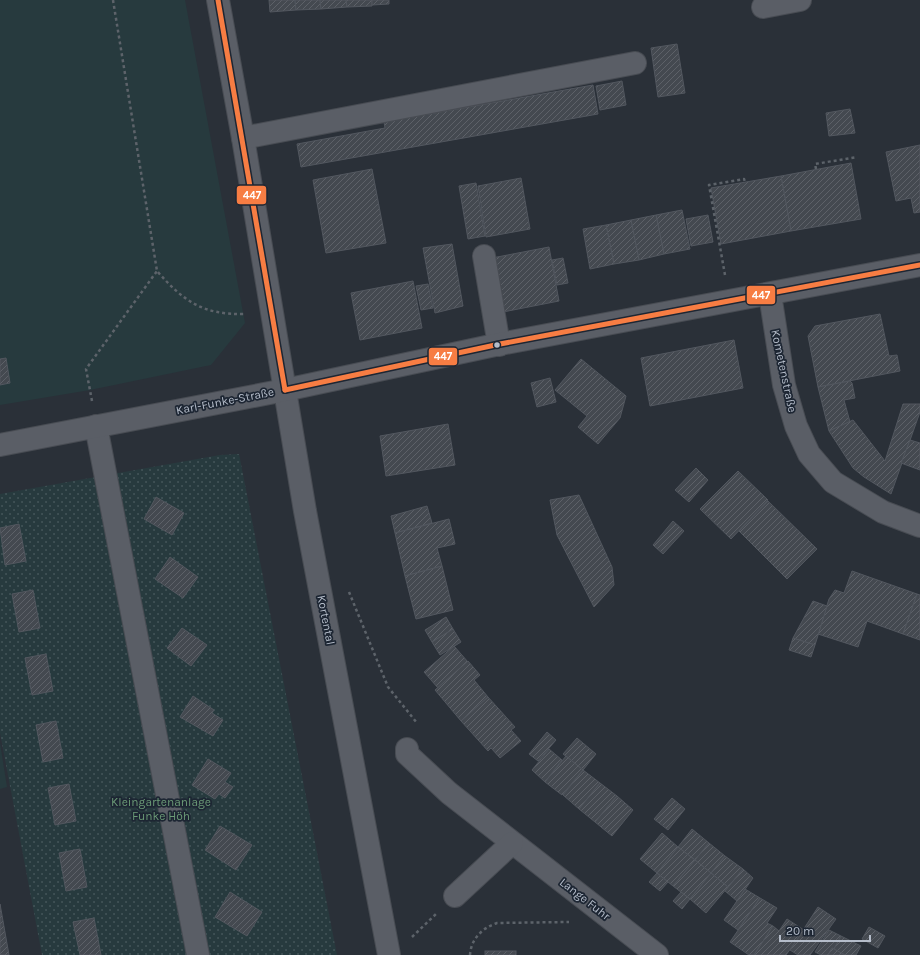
<svg xmlns="http://www.w3.org/2000/svg" width="920" height="955" font-family="Karla,sans-serif">
	<style>
		.green { fill: #273a3e }
		.garden { fill: url(#garden-dots) }
		.building { fill: url(#building-hatch); stroke: #52575f }
		.lines { fill: none; stroke-linecap: round; stroke-linejoin: round }
		.minor-casing { stroke: #484c53; stroke-width: 24 }
		.path { stroke: #5d636a; stroke-width: 2.5; stroke-dasharray: 3 3; stroke-linecap: butt }
		.minor { stroke: #5a5e66; stroke-width: 22 }
		.bus-1-casing { stroke: #1d2633; stroke-width: 8 }
		.bus-1 { stroke: #f77d43; stroke-width: 5 }
		.bus-dot { fill: #b4bcc9; stroke: #1d2633; stroke-width: 1.5 }
		.labels { text-anchor: middle; stroke-width: 3.5; stroke-linejoin: round; paint-order: stroke }
		.street-label { font-size: 12px; fill: #b4bcc9; stroke: #1d2633 }
		.park-label { font-size: 12px; fill: #6b9a76; stroke: #1d2633 }
		.line-badge { stroke: #1d2633; stroke-width: 1.5 }
		.badge-label { font-size: 11px; text-anchor: middle; font-weight: bold; fill: #fff }
	</style>
	<defs>
		<pattern id="garden-dots" width="8" height="8" patternUnits="userSpaceOnUse"><rect width="8" height="8" fill="#273a3e"/><path d="M2 2h.1M6 6h.1" fill="none" stroke="#445559" stroke-width="1.8" stroke-linecap="round"/></pattern>
		<pattern id="building-hatch" width="6" height="6" patternUnits="userSpaceOnUse"><rect width="6" height="6" fill="#444950"/><path d="M-1 1l2-2M0 6l6-6M5 7l2-2" fill="none" stroke="#5d6168"/></pattern>
	</defs>
	<rect width="100%" height="100%" fill="#2a3038"/>
	<g class="green">
		<path d="M0 0H185L245 323 211 365 90 390 0 405Z"/>
		<path d="M0 743 7 787 0 789Z"/>
	</g>
	<path class="garden" d="M239 454 337 955H42L0 733V494L220 455Z"/>
	<g class="building">
		<path d="M269 0H295L296 10 270 12Z"/>
		<path d="M295 0H320L321 9 296 10Z"/>
		<path d="M320 0H346L347 7 321 9Z"/>
		<path d="M346 0H372V6L347 7Z"/>
		<path d="M372 0H389V4L372 5Z"/>
		<path d="M677 44 685 93 658 97 651 48Z"/>
		<path d="M622 81 626 105 600 110 596 86Z"/>
		<path d="M593 85 598 114 301 167 297 144 385 128 384 122Z"/>
		<path d="M850 109 855 133 829 136 826 113Z"/>
		<path d="M920 145V212L914 213 911 198 896 201 886 152Z"/>
		<path d="M851 163 861 219 791 231 781 176Z"/>
		<path d="M372 169 386 243 326 253 313 180Z"/>
		<path d="M781 176 791 231 721 244 711 188Z"/>
		<path d="M521 178 530 229 486 237 478 186Z"/>
		<path d="M476 183 485 236 468 239 459 186Z"/>
		<path d="M682 210 690 249 664 254 656 215Z"/>
		<path d="M656 215 664 254 639 260 631 220Z"/>
		<path d="M708 215 713 242 691 246 686 219Z"/>
		<path d="M631 220 639 260 614 264 606 225Z"/>
		<path d="M606 225 614 264 590 269 583 229Z"/>
		<path d="M452 244 463 306 435 313 423 248Z"/>
		<path d="M549 247 559 301 503 312 492 258Z"/>
		<path d="M563 258 568 283 557 285 552 260Z"/>
		<path d="M413 281 422 328 360 340 351 293Z"/>
		<path d="M428 284 433 308 421 310 416 286Z"/>
		<path d="M880 314 889 356 897 355 900 371 818 387 808 336 815 326Z"/>
		<path d="M734 340 743 388 650 406 641 358Z"/>
		<path d="M6 358 10 383 0 385V359Z"/>
		<path d="M581 359 626 396 620 418 598 444 578 427 587 416 555 390Z"/>
		<path d="M550 378 556 402 537 407 531 383Z"/>
		<path d="M850 381 852 383 855 398 844 400 850 422 829 431 818 387Z"/>
		<path d="M903 404H920V412L891 494 864 477 853 468 829 431 853 420 885 461Z"/>
		<path d="M448 424 455 465 386 476 380 436Z"/>
		<path d="M910 440 920 443V470L901 463Z"/>
		<path d="M696 468 708 480 689 502 675 490Z"/>
		<path d="M738 471 768 500 731 539 700 509Z"/>
		<path d="M579 495 612 567 614 585 594 607 557 535 550 500Z"/>
		<path d="M156 497 184 513 172 535 144 519Z"/>
		<path d="M768 501 817 549 787 579 739 531Z"/>
		<path d="M427 506 432 523 395 533 391 516Z"/>
		<path d="M449 519 455 544 437 548 442 566 405 576 395 533Z"/>
		<path d="M673 521 684 531 663 554 653 545Z"/>
		<path d="M19 524 26 561 5 565 0 528Z"/>
		<path d="M170 557 198 577 183 598 155 579Z"/>
		<path d="M442 566 453 610 416 619 405 576Z"/>
		<path d="M852 571 917 594 903 634 867 621 858 647 818 634 829 599 835 590 844 593Z"/>
		<path d="M33 590 40 628 19 632 12 594Z"/>
		<path d="M917 594 920 595V640L903 634Z"/>
		<path d="M813 601 827 606 815 645 793 638Z"/>
		<path d="M446 617 453 629 432 642 425 630Z"/>
		<path d="M182 628 207 645 191 666 167 648Z"/>
		<path d="M453 629 461 642 440 655 432 642Z"/>
		<path d="M793 638 815 645 811 657 789 650Z"/>
		<path d="M454 646 468 662 438 688 424 672Z"/>
		<path d="M46 654 53 691 32 695 25 658Z"/>
		<path d="M468 661 480 675 474 680 488 697 461 721 435 690Z"/>
		<path d="M193 696 214 710 212 713 223 720 213 736 180 717Z"/>
		<path d="M488 697 515 727 511 730 521 741 500 758 491 748 488 751 461 721Z"/>
		<path d="M56 721 63 758 43 762 36 725Z"/>
		<path d="M547 732 556 740 538 761 529 754Z"/>
		<path d="M577 738 596 754 583 770 563 754Z"/>
		<path d="M549 749 562 760 545 782 532 770Z"/>
		<path d="M566 756 583 770 562 795 545 782Z"/>
		<path d="M208 759 231 773 225 782 233 787 225 798 219 794 215 799 192 785Z"/>
		<path d="M583 770 600 783 579 809 563 795Z"/>
		<path d="M600 783 617 796 595 822 579 809Z"/>
		<path d="M69 784 76 821 55 825 48 788Z"/>
		<path d="M617 796 633 810 612 836 595 822Z"/>
		<path d="M672 798 685 809 668 830 654 819Z"/>
		<path d="M220 826 252 845 236 870 205 850Z"/>
		<path d="M692 829 709 843 695 860 678 847Z"/>
		<path d="M662 833 678 847 657 873 640 859Z"/>
		<path d="M709 843 725 856 711 873 695 860Z"/>
		<path d="M678 847 695 860 673 886 657 873Z"/>
		<path d="M80 849 87 887 66 891 59 853Z"/>
		<path d="M725 856 743 869 728 887 711 873Z"/>
		<path d="M695 860 711 873 690 899 673 886Z"/>
		<path d="M743 869 753 878 737 901 725 891Z"/>
		<path d="M657 873 668 882 660 891 649 882Z"/>
		<path d="M711 873 728 887 706 913 690 899Z"/>
		<path d="M745 889 760 898 738 930 724 920Z"/>
		<path d="M230 892 262 912 247 936 215 917Z"/>
		<path d="M681 892 690 899 682 909 673 901Z"/>
		<path d="M760 898 777 908 767 923 773 926 754 955H749L730 942Z"/>
		<path d="M0 904 9 955H0Z"/>
		<path d="M818 907 836 919 810 955H798L790 950Z"/>
		<path d="M94 918 101 955H80L73 922Z"/>
		<path d="M787 919 804 930 786 955H754L773 926 779 931Z"/>
		<path d="M869 927 885 936 878 948 862 939Z"/>
		<path d="M829 930 841 936 834 949 832 948 828 955H821L815 952Z"/>
		<path d="M841 936 861 946 856 955H845L834 949Z"/>
		<path d="M832 948 834 949 845 955H828Z"/>
		<rect x="485" y="951" width="31" height="4"/>
	</g>
	<g class="lines">
		<defs>
			<g id="minor">
				<path d="M218 0 243 138 305 511 389 955"/>
				<path d="M763 7 800 0"/>
				<path d="M243 138 635 63"/>
				<path d="M484 256 499 345"/>
				<path d="M770 294 784 385 796 426 809 454 833 482 883 512 920 526"/>
				<path d="M96 426 198 955"/>
				<path d="M0 445 285 390 500 344 920 265"/>
				<path d="M407 749V754L449 793 657 955"/>
				<path d="M455 896 512 843"/>
			</g>
		</defs>
		<use href="#minor" class="minor-casing"/>
		<g class="path">
			<path d="M113 0 157 271C183 301 203 315 244 314"/>
			<path d="M816 169 815 164 857 157"/>
			<path d="M725 275 709 185 744 179 745 182"/>
			<path d="M92 401 86 369 157 271"/>
			<path d="M349 592 388 687 417 723"/>
			<path d="M412 937 436 914"/>
			<path d="M470 955C471 939 482 928 497 923L569 922"/>
		</g>
		<use href="#minor" class="minor"/>
		<defs>
			<g id="bus-1">
				<path d="M218 0 285 390"/>
				<path d="M285 390 500 344 920 265"/>
			</g>
		</defs>
		<use href="#bus-1" class="bus-1-casing"/>
		<use href="#bus-1" class="bus-1"/>
	</g>
	<circle class="bus-dot" cx="497" cy="345" r="3.5"/>
	<g class="labels">
		<g class="street-label">
			<text transform="translate(784 371) rotate(78)" y="4">Kometenstraße</text>
			<text transform="translate(225 401) rotate(-11)" y="4">Karl-Funke-Straße</text>
			<text transform="translate(326 620) rotate(79)" y="4">Kortental</text>
			<text transform="translate(585 899) rotate(38)" y="4">Lange Fuhr</text>
		</g>
		<g class="park-label">
			<text x="161" y="806">Kleingartenanlage<tspan x="161" dy="14">Funke Höh</tspan></text>
		</g>
	</g>
	<g class="line-badge">
		<rect x="236" y="185" width="31" height="20" rx="4" fill="#f77d43"/>
		<rect x="746" y="285" width="30" height="20" rx="4" fill="#f77d43"/>
		<rect x="428" y="347" width="30" height="19" rx="4" fill="#f77d43"/>
	</g>
	<g class="badge-label">
		<text x="252" y="199">447</text>
		<text x="761" y="299">447</text>
		<text x="443" y="360">447</text>
	</g>
	<path d="M780 935v6h90v-6" fill="none" stroke="#b4bcc9" stroke-width="2"/>
	<text x="786" y="935" font-size="12" fill="#b4bcc9" stroke="#1d2633" stroke-width="3" paint-order="stroke">20 m</text>
</svg>
